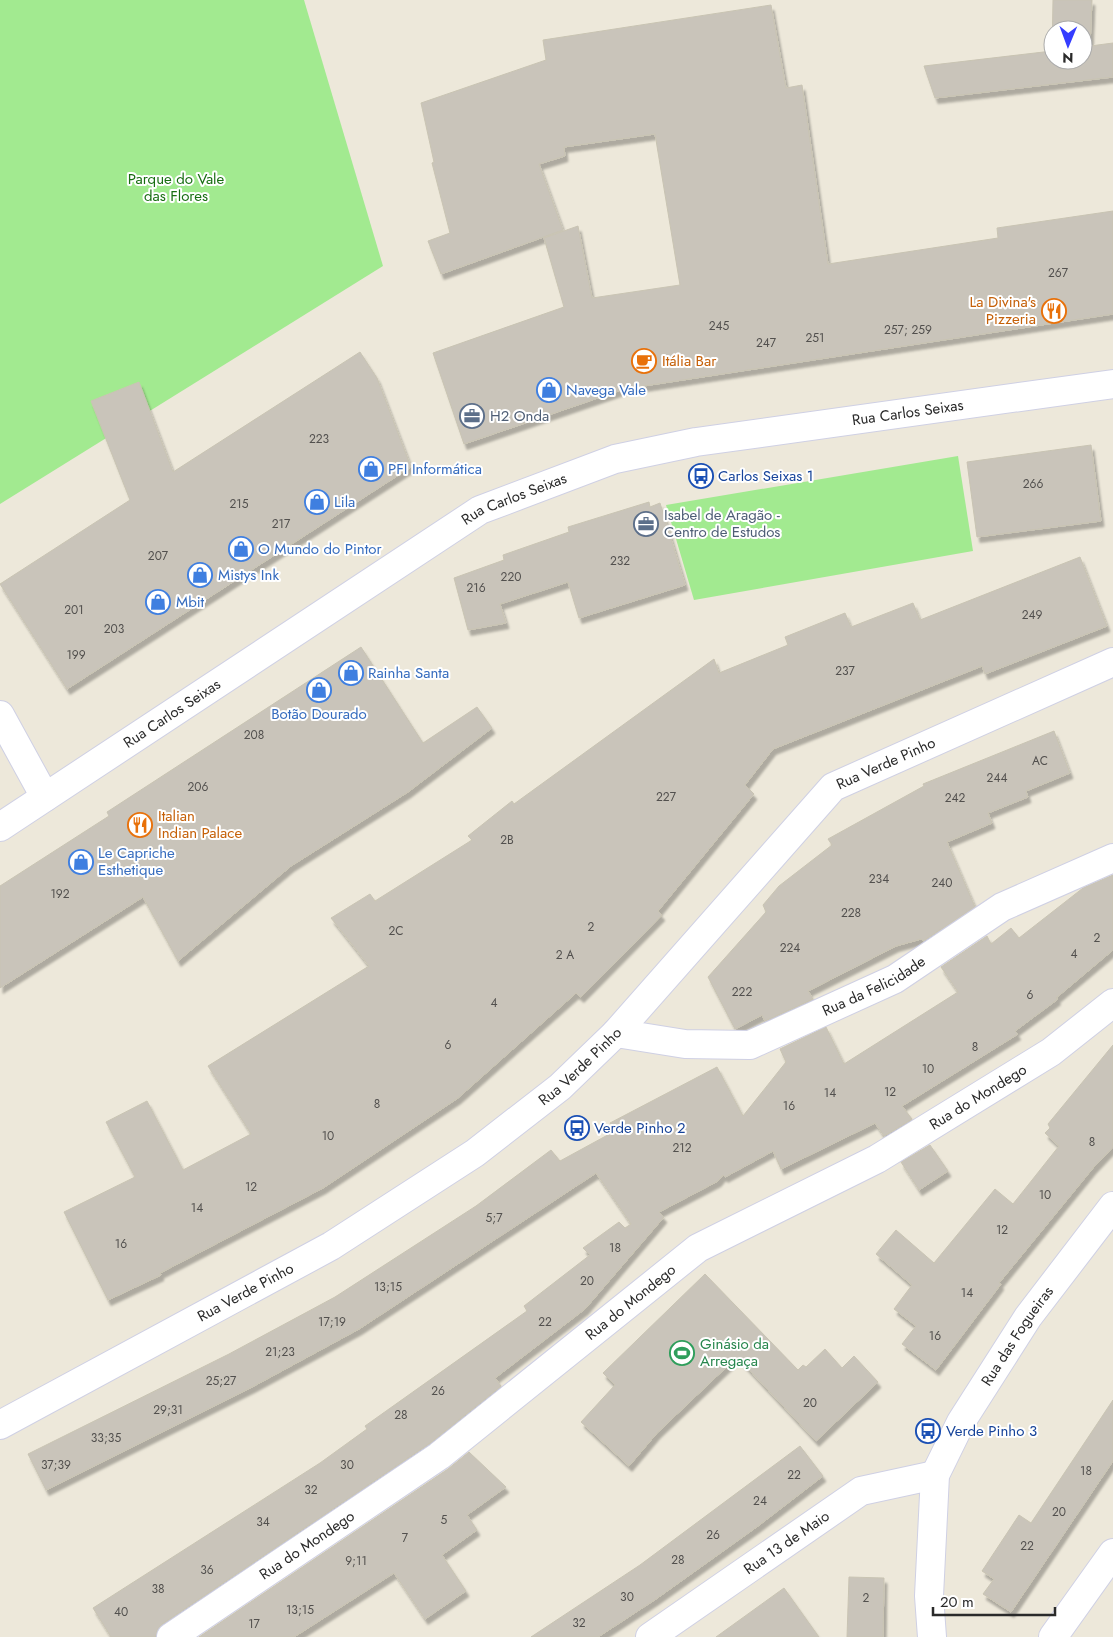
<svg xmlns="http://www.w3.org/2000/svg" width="1113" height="1637" font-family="Jost,sans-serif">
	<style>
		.green { fill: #a2ea90 }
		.building { fill: #c9c4ba; stroke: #c9c4b3; fill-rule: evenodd; filter: url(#shadow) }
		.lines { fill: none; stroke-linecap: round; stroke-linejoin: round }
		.minor-casing { stroke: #cfd0e4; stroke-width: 30 }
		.tertiary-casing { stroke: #cfd0e4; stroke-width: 30 }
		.minor { stroke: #fff; stroke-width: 28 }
		.tertiary { stroke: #fff; stroke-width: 28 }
		.labels { text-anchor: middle; stroke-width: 4; stroke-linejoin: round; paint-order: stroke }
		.number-label { font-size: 12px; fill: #52504e }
		.park-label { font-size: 15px; fill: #186e12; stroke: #fff }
		.food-label { font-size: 15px; fill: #c56008; stroke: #fff; text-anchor: start }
		.shop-label { font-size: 15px; fill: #366cbe; stroke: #fff; text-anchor: start }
		.street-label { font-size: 15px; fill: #2a2a2a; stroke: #fff }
		.service-label { font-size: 15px; fill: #4e5e75; stroke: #fff; text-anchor: start }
		.transit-label { font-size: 15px; fill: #164399; stroke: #fff; text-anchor: start }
		.leisure-label { font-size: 15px; fill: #27864d; stroke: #fff; text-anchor: start }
	</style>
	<defs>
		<filter id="shadow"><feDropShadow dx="3" dy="5.5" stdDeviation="1" flood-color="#0004"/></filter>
	</defs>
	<rect width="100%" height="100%" fill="#ede8da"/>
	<g class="green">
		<path d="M0 0H304L383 266 0 504Z"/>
		<path d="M958 456 973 551 694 600 666 505Z"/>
	</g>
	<g class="building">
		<path d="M1053 0H1092L1090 46 1113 43V77L935 98 924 66 1052 51ZM1053 30H1083V60H1053Z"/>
		<path d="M771 5 786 88 802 85 828 264 998 238 997 228 1113 211V314L624 389 464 444 433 353 564 307 544 238 578 226 592 298 680 285 655 134 564 147 565 156 539 164 563 230 441 274 428 241 450 233 432 163 434 162 421 103 546 60 543 40Z"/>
		<path d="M360 352 377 378 411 467 67 689 0 584 130 500 91 401 139 382 173 472Z"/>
		<path d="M1091 445 1101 521 977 537 967 462Z"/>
		<path d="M649 502 650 507 660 503 685 585 579 618 568 582 500 604 506 623 468 630 454 578 504 560 503 555 569 532 568 527Z"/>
		<path d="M1080 557 1107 626 985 674 982 666 773 749 745 785 754 794 658 911 662 915 581 997 576 993 458 1098 323 1188 160 1273 161 1275 108 1300 64 1212 135 1177 106 1122 147 1101 183 1170 251 1134 208 1066 369 966 331 918 370 894 375 901 472 840 468 836 512 801 514 804 714 659 719 673 788 645 785 637 845 613 851 627 913 603 920 620Z"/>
		<path d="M361 647 423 743 477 707 492 728 408 792 291 866 178 961 143 897 0 988V886L109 816 107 812Z"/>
		<path d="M1054 731 1070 773 1026 791 1028 797 988 813 992 823 947 842 975 907 923 941 921 939 896 946 808 991 813 999 765 1021 762 1015 735 1029 708 977 766 912 763 905 779 886 832 845 828 839 924 786 923 784Z"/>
		<path d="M1113 875V950L1056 998 1058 999 1015 1031 1018 1034 902 1106 912 1119 884 1136 875 1123 781 1169 773 1151 725 1177 723 1175 718 1181 659 1212 664 1217 585 1309 495 1378 501 1386 430 1443 162 1624 157 1630 156 1637H111L93 1608 320 1463 367 1429 365 1426 527 1311 524 1306 590 1255 583 1248 619 1222 625 1228 631 1224 596 1173 359 1329 252 1387 46 1490 28 1454 229 1354 335 1297 476 1206 551 1150 560 1161 615 1131 610 1123 717 1067 743 1116 786 1062 780 1049 826 1027 844 1064 958 992 941 967 987 936 991 944 1011 928 1019 938 1083 888Z"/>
		<path d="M1113 1045V1147L1093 1168 999 1283 1001 1284 936 1370 902 1344 916 1326 894 1309 912 1285 876 1254 896 1230 934 1263 995 1189 1013 1204 1059 1146 1045 1133 1050 1128 1048 1124Z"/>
		<path d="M930 1145 948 1171 919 1190 901 1162Z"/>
		<path d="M705 1274 798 1370 803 1365 806 1367 825 1349 842 1368 854 1356 878 1382 816 1441 737 1357 657 1433 629 1466 581 1422 615 1385 603 1373Z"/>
		<path d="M1113 1400V1461L1011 1612 983 1594 994 1579 982 1571 1019 1515 1031 1523Z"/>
		<path d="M800 1446 823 1476 758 1526 656 1599 598 1637H531L640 1565Z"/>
		<path d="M469 1452 506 1487 467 1515 477 1530 442 1555 466 1591 425 1619 394 1573 294 1637H199L448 1469Z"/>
		<path d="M849 1577 884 1578 883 1637H847Z"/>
		<path d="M784 1588 819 1637H716Z"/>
	</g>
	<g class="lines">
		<defs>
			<g id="minor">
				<path d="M0 715 45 797"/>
				<path id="s1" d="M616 1033 685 1044 750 1045 895 979 1002 907 1113 858"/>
				<path id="s2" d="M0 1425 331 1246 475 1153 560 1087 616 1033 833 787 1113 662"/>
				<path id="s3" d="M171 1637 439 1456 698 1248 877 1159 1051 1052 1113 1003"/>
				<path id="s4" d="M650 1637 861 1491 935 1475"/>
				<path id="s5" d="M932 1637 929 1596 935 1475 961 1422 1028 1317 1113 1206"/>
				<path d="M1053 1637 1113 1553"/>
			</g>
			<g id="tertiary">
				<path id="s6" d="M0 827 480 510 615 459 696 442 1113 384"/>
			</g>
		</defs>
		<use href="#minor" class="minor-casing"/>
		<use href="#tertiary" class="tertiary-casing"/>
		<use href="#minor" class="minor"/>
		<use href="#tertiary" class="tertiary"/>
	</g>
	<defs>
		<symbol id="restaurant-ring" viewBox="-11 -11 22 22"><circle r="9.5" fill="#fff" stroke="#e8710a" stroke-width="1.5"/><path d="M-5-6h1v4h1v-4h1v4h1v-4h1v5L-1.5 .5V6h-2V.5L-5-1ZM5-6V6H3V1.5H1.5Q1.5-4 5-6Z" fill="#e8710a"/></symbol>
		<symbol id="cafe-ring" viewBox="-11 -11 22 22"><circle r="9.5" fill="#fff" stroke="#e8710a" stroke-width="1.5"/><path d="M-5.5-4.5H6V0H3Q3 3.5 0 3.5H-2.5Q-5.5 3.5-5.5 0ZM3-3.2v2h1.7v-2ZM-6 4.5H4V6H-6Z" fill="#e8710a"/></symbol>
		<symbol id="shop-ring" viewBox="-11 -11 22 22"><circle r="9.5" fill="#fff" stroke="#3f7fe0" stroke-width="1.5"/><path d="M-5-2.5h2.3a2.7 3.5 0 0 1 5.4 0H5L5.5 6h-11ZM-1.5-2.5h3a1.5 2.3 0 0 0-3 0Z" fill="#3f7fe0"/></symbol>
		<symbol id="office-ring" viewBox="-11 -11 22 22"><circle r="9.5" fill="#fff" stroke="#5c6f8a" stroke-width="1.5"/><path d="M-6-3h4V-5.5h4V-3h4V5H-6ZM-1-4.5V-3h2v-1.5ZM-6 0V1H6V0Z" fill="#5c6f8a"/></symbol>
		<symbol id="bus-ring" viewBox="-11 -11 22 22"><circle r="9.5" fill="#fff" stroke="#1a4fb4" stroke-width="1.5"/><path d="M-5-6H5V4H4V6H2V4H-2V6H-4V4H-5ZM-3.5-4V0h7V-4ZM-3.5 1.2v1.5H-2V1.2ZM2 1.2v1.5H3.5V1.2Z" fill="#1a4fb4"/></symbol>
		<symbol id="stadium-ring" viewBox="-11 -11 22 22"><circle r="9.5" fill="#fff" stroke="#2e9e5b" stroke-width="1.5"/><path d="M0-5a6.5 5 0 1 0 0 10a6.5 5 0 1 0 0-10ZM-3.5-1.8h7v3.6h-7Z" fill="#2e9e5b"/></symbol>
	</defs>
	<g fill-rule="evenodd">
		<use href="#restaurant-ring" x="1040" y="297" width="28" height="28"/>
		<use href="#cafe-ring" x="630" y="347" width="28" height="28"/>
		<use href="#shop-ring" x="535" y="376" width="28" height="28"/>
		<use href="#office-ring" x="458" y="402" width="28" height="28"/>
		<use href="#shop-ring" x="357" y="455" width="28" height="28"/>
		<use href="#bus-ring" x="687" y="462" width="28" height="28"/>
		<use href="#shop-ring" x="303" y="488" width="28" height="28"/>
		<use href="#office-ring" x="632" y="510" width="28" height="28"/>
		<use href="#shop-ring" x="227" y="535" width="28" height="28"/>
		<use href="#shop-ring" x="186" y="561" width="28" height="28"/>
		<use href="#shop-ring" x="144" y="588" width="28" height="28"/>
		<use href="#shop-ring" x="337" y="659" width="28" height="28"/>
		<use href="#shop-ring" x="305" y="676" width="28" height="28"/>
		<use href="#restaurant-ring" x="126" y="811" width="28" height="28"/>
		<use href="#shop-ring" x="67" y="848" width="28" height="28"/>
		<use href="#bus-ring" x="563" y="1114" width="28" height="28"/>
		<use href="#stadium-ring" x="668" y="1339" width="28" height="28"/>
		<use href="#bus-ring" x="914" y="1417" width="28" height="28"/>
	</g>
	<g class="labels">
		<g class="number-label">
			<text x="1058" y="277">267</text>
			<text x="719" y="330">245</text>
			<text x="908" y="334">257; 259</text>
			<text x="815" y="342">251</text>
			<text x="766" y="347">247</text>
			<text x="319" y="443">223</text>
			<text x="1033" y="488">266</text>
			<text x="239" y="508">215</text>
			<text x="281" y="528">217</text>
			<text x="158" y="560">207</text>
			<text x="620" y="565">232</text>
			<text x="511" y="581">220</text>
			<text x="476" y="592">216</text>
			<text x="74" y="614">201</text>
			<text x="1032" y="619">249</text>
			<text x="114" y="633">203</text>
			<text x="76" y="659">199</text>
			<text x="845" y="675">237</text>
			<text x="254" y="739">208</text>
			<text x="1040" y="765">AC</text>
			<text x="997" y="782">244</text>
			<text x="198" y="791">206</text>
			<text x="666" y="801">227</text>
			<text x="955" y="802">242</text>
			<text x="507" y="844">2B</text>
			<text x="879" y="883">234</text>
			<text x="942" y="887">240</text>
			<text x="60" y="898">192</text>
			<text x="851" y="917">228</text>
			<text x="591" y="931">2</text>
			<text x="396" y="935">2C</text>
			<text x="1097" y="942">2</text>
			<text x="790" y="952">224</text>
			<text x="1074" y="958">4</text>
			<text x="565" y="959">2 A</text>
			<text x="742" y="996">222</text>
			<text x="1030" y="999">6</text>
			<text x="494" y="1007">4</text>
			<text x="448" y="1049">6</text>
			<text x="975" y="1051">8</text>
			<text x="928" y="1073">10</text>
			<text x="890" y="1096">12</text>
			<text x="830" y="1097">14</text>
			<text x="377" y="1108">8</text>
			<text x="789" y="1110">16</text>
			<text x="328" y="1140">10</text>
			<text x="1092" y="1146">8</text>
			<text x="682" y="1152">212</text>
			<text x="251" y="1191">12</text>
			<text x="1045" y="1199">10</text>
			<text x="197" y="1212">14</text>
			<text x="494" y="1222">5;7</text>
			<text x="1002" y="1234">12</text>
			<text x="121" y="1248">16</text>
			<text x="615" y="1252">18</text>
			<text x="587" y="1285">20</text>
			<text x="388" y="1291">13;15</text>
			<text x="967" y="1297">14</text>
			<text x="332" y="1326">17;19</text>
			<text x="545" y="1326">22</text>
			<text x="935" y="1340">16</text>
			<text x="280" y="1356">21;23</text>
			<text x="221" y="1385">25;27</text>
			<text x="438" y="1395">26</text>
			<text x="810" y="1407">20</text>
			<text x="168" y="1414">29;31</text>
			<text x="401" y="1419">28</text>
			<text x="106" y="1442">33;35</text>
			<text x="56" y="1469">37;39</text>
			<text x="347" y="1469">30</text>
			<text x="1086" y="1475">18</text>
			<text x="794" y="1479">22</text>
			<text x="311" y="1494">32</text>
			<text x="760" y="1505">24</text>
			<text x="1059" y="1516">20</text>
			<text x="444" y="1524">5</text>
			<text x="263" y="1526">34</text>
			<text x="713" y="1539">26</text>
			<text x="405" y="1542">7</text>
			<text x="1027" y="1550">22</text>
			<text x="678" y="1564">28</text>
			<text x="356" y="1565">9;11</text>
			<text x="207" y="1574">36</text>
			<text x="158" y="1593">38</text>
			<text x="627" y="1601">30</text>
			<text x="866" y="1602">2</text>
			<text x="300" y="1614">13;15</text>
			<text x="121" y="1616">40</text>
			<text x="579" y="1627">32</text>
			<text x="254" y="1628">17</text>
		</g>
		<g class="park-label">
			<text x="176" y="184">Parque do Vale<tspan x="176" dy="17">das Flores</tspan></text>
		</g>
		<g class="food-label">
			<text x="1036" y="307" text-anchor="end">La Divina's<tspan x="1036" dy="17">Pizzeria</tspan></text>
			<text x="662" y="366">Itália Bar</text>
			<text x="158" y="821">Italian<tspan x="158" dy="17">Indian Palace</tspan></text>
		</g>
		<g class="shop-label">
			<text x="566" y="395">Navega Vale</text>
			<text x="388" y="474">PFI Informática</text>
			<text x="334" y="507">Lila</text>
			<text x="258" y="554">O Mundo do Pintor</text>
			<text x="218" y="580">Mistys Ink</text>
			<text x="176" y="607">Mbit</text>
			<text x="368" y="678">Rainha Santa</text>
			<text x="319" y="719" text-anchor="middle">Botão Dourado</text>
			<text x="98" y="858">Le Capriche<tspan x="98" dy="17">Esthetique</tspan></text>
		</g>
		<g class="street-label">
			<text dy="5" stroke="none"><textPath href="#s6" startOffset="1016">Rua Carlos Seixas</textPath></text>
			<text dy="5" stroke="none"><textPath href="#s6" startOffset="611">Rua Carlos Seixas</textPath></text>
			<text dy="5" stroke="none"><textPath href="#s6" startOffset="206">Rua Carlos Seixas</textPath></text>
			<text dy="5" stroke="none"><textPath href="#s2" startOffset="1119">Rua Verde Pinho</textPath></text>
			<text dy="5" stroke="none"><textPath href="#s1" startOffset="272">Rua da Felicidade</textPath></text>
			<text dy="5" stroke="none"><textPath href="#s2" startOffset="684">Rua Verde Pinho</textPath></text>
			<text dy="5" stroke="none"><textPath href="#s3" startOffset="974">Rua do Mondego</textPath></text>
			<text dy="5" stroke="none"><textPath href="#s2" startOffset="279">Rua Verde Pinho</textPath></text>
			<text dy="5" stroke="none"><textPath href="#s3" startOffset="569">Rua do Mondego</textPath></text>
			<text dy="5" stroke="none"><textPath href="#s5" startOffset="324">Rua das Fogueiras</textPath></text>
			<text dy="5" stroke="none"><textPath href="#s4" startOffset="166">Rua 13 de Maio</textPath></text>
			<text dy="5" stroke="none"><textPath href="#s3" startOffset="164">Rua do Mondego</textPath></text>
		</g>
		<g class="service-label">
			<text x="490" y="421">H2 Onda</text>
			<text x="664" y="520">Isabel de Aragão -<tspan x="664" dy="17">Centro de Estudos</tspan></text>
		</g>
		<g class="transit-label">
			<text x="718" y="481">Carlos Seixas 1</text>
			<text x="594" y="1133">Verde Pinho 2</text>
			<text x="946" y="1436">Verde Pinho 3</text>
		</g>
		<g class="leisure-label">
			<text x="700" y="1349">Ginásio da<tspan x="700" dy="17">Arregaça</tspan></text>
		</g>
	</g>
	<g transform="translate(1068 45) rotate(181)"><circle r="24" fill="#ffffff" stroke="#aaaaaa"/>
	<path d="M0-4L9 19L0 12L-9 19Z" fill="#353dff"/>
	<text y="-8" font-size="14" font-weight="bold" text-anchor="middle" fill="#2a2a2a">N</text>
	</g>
	<path d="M933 1607v8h122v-8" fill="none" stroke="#2a2a2a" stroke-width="2.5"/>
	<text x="940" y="1607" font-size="15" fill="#2a2a2a" stroke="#ffffff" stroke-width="4" paint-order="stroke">20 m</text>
</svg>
